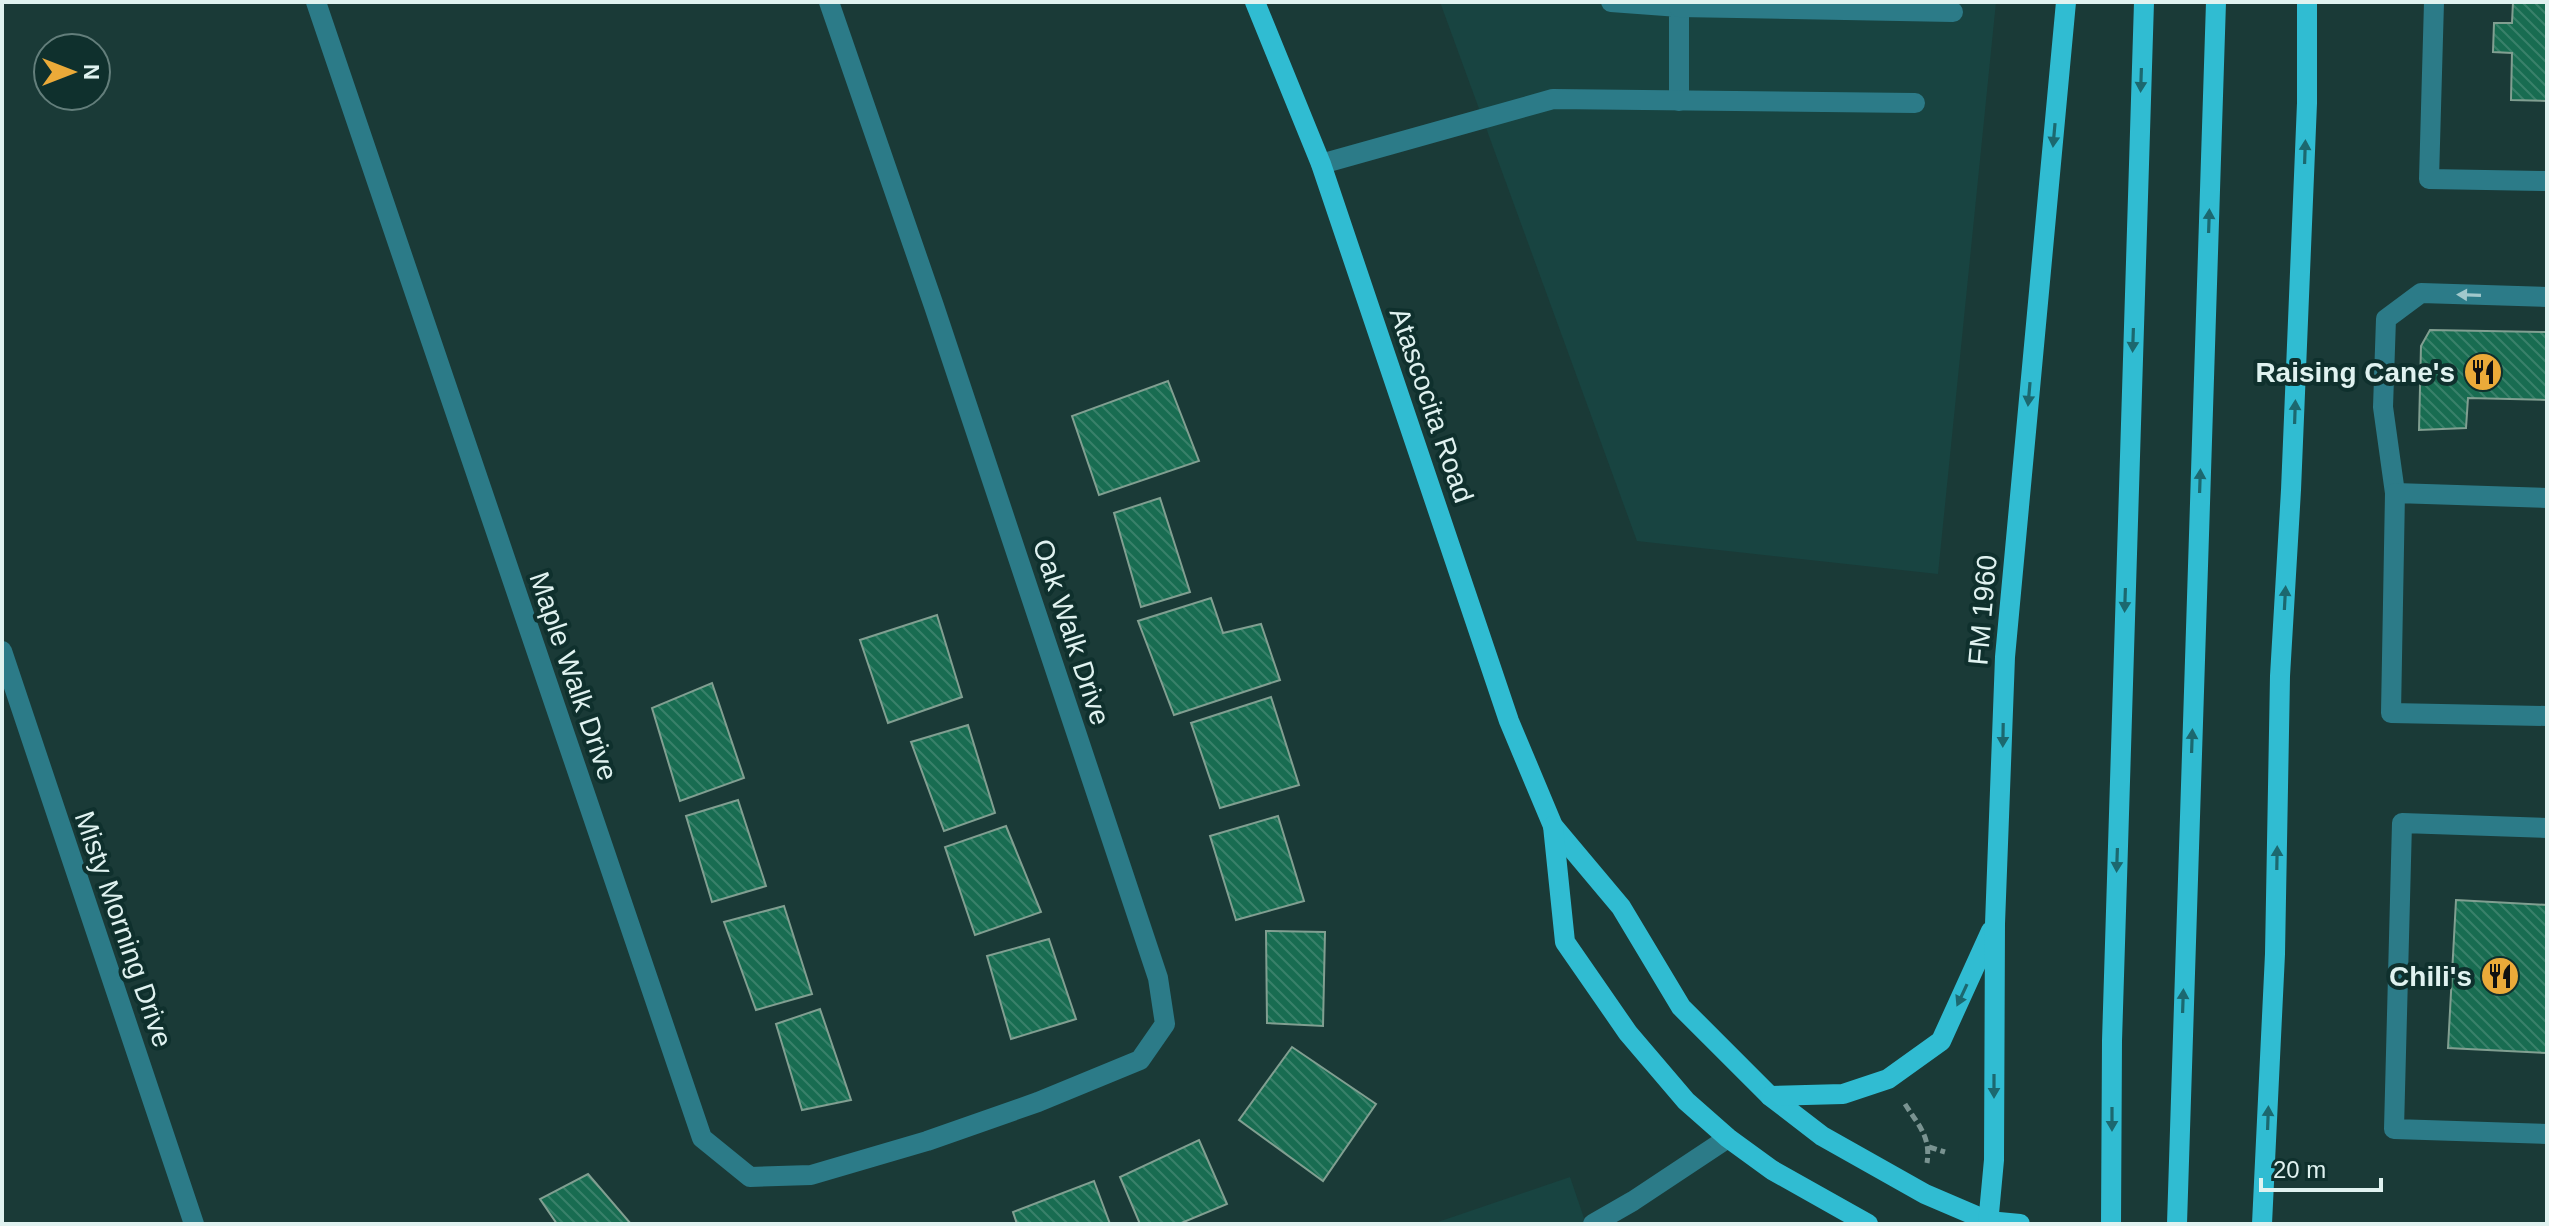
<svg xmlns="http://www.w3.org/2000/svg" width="2549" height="1226" font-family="Helvetica,sans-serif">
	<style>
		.built { fill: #184441 }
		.building { fill: url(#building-back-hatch); stroke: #819f91; stroke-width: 2 }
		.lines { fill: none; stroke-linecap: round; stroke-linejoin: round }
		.path { stroke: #7a9391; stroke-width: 5; stroke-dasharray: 8 4; stroke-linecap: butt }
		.minor { stroke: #2c7b88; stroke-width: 20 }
		.major { stroke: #30bcd2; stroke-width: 20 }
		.oneway { fill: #1c686f }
		.oneway2 { fill: #a1c8cc }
		.labels { text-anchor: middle; stroke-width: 8; stroke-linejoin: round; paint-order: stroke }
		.poi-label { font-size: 28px; font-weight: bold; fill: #e0f2f0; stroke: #0f302d; text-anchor: end }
		.street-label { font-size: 28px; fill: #e0f2f0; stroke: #0f302d }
	</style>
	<defs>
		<pattern id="building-back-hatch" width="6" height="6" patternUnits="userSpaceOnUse" patternTransform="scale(2)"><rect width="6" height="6" fill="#186c51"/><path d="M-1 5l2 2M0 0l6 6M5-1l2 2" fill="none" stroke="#39816a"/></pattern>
	</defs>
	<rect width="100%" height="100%" fill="#1a3a37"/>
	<g class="built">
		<path d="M1440 2H1996L1938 574 1637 541Z"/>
		<path d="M1570 1177 1586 1224H1432Z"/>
	</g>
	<g class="building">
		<path d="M2513 2H2547V101L2511 100 2512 53 2493 52 2494 23H2512Z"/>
		<path d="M2430 330 2547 332V400L2468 398 2466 428 2419 430 2421 346Z"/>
		<path d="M1168 381 1199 461 1099 495 1072 416Z"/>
		<path d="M1160 498 1190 592 1141 607 1114 513Z"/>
		<path d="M1211 598 1223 633 1261 624 1280 680 1174 715 1138 621Z"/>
		<path d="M937 615 962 697 888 723 860 640Z"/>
		<path d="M712 683 744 778 680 801 652 708Z"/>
		<path d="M1271 697 1299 785 1220 808 1191 723Z"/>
		<path d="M968 725 995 813 944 831 911 742Z"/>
		<path d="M738 800 766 886 712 902 686 816Z"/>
		<path d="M1278 816 1304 901 1236 920 1210 836Z"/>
		<path d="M1006 826 1041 912 975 935 945 847Z"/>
		<path d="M2456 900 2547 905V1053L2448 1048Z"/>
		<path d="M784 906 812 994 756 1010 724 922Z"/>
		<path d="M1266 931 1325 932 1323 1026 1267 1023Z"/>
		<path d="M1049 939 1076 1019 1011 1039 987 956Z"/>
		<path d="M820 1009 851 1100 802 1110 776 1024Z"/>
		<path d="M1292 1047 1376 1104 1323 1181 1239 1120Z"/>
		<path d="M1199 1140 1227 1204 1179 1224H1140L1120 1177Z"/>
		<path d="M588 1174 631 1224H557L540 1199Z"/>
		<path d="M1094 1181 1110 1224H1017L1013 1212Z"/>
	</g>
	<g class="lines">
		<g class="path">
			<path d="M1905 1104C1919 1126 1931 1137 1927 1163"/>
			<path d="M1929 1147 1945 1152"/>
		</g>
		<g class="minor">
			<path d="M316 2 702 1138 750 1177 811 1175 927 1141 1038 1102 1140 1060 1165 1024 1158 978 934 306 829 2"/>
			<path d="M1611 2 1679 7V101"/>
			<path d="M1679 2V7L1953 12"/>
			<path d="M2434 2 2429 179 2547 181"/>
			<path d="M1321 164 1553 99 1915 103"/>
			<path d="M2395 493 2383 407 2386 319 2421 293 2547 297"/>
			<path d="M2547 498 2395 493 2391 713 2547 716"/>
			<path d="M2 651 194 1224"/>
			<path d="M2547 828 2402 823 2394 1129 2547 1134"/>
			<path d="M1593 1224 1633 1201 1728 1138"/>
		</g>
		<g class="major">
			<path d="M1255 2 1321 164 1509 721 1553 826 1621 907 1681 1007 1770 1096 1822 1136 1925 1194 1988 1221 2020 1224"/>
			<path d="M1553 826 1565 942 1628 1033 1686 1101 1728 1138 1772 1170 1868 1224"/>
			<path d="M1770 1096 1843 1094 1888 1079 1941 1041 1991 931"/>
			<path d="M1988 1224 1994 1160 1995 924 2005 657 2066 2"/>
			<path d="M2111 1224 2112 1041 2144 2"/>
			<path d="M2177 1224 2216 2"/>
			<path d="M2262 1224 2275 954 2280 676 2291 490 2307 103V2"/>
		</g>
	</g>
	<defs><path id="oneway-solid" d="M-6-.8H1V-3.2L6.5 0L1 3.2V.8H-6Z" transform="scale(2)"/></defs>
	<g class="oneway">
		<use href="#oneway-solid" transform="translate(2141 80) rotate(92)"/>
		<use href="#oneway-solid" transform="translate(2054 135) rotate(95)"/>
		<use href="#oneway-solid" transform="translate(2305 152) rotate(-88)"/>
		<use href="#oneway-solid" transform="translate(2209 221) rotate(-88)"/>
		<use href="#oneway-solid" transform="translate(2133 340) rotate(92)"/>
		<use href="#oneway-solid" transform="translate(2029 394) rotate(95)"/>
		<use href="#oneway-solid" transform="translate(2295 412) rotate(-88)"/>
		<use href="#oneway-solid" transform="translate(2200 481) rotate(-88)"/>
		<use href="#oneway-solid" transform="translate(2285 598) rotate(-87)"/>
		<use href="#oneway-solid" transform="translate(2125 600) rotate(92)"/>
		<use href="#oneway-solid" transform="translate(2003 735) rotate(91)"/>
		<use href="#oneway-solid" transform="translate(2192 741) rotate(-88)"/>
		<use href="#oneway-solid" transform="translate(2277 858) rotate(-89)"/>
		<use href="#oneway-solid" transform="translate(2117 860) rotate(92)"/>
		<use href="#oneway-solid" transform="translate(1962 995) rotate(115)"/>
		<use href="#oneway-solid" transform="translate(2183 1001) rotate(-88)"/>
		<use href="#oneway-solid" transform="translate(1994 1086) rotate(90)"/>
		<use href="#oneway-solid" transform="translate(2268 1118) rotate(-88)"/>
		<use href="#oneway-solid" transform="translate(2112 1119) rotate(90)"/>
	</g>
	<use class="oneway2" href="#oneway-solid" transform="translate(2469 295) rotate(-178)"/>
	<defs>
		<symbol id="restaurant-disc" viewBox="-11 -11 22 22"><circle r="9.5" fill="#ebaa39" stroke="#0f302d"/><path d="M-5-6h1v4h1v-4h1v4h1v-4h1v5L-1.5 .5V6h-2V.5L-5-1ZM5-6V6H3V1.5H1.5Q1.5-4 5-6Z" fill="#111"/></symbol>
	</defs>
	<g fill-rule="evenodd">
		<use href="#restaurant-disc" x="2461" y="350" width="44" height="44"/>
		<use href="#restaurant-disc" x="2478" y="954" width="44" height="44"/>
	</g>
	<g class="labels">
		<g class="poi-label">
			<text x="2455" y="382">Raising Cane's</text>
			<text x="2472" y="986">Chili's</text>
		</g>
		<g class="street-label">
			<text transform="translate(1432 405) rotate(71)" y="10">Atascocita Road</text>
			<text transform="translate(1982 610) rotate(-85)" y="10">FM 1960</text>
			<text transform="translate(1072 632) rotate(72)" y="10">Oak Walk Drive</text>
			<text transform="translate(574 676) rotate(71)" y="10">Maple Walk Drive</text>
			<text transform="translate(124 929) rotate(71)" y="10">Misty Morning Drive</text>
		</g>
	</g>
	<rect width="2549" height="1226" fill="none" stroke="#e0f2f0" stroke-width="8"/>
	<g transform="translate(72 72) rotate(90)"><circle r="38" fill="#0f302d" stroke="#637e7b" stroke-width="2"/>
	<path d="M0-6L14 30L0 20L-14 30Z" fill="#ebaa39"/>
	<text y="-12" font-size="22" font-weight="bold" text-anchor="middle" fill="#e0f2f0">N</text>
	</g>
	<path d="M2261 1178v12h120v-12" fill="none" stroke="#e0f2f0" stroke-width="4"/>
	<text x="2273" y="1178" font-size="24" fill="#e0f2f0" stroke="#0f302d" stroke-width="6" paint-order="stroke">20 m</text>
</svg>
